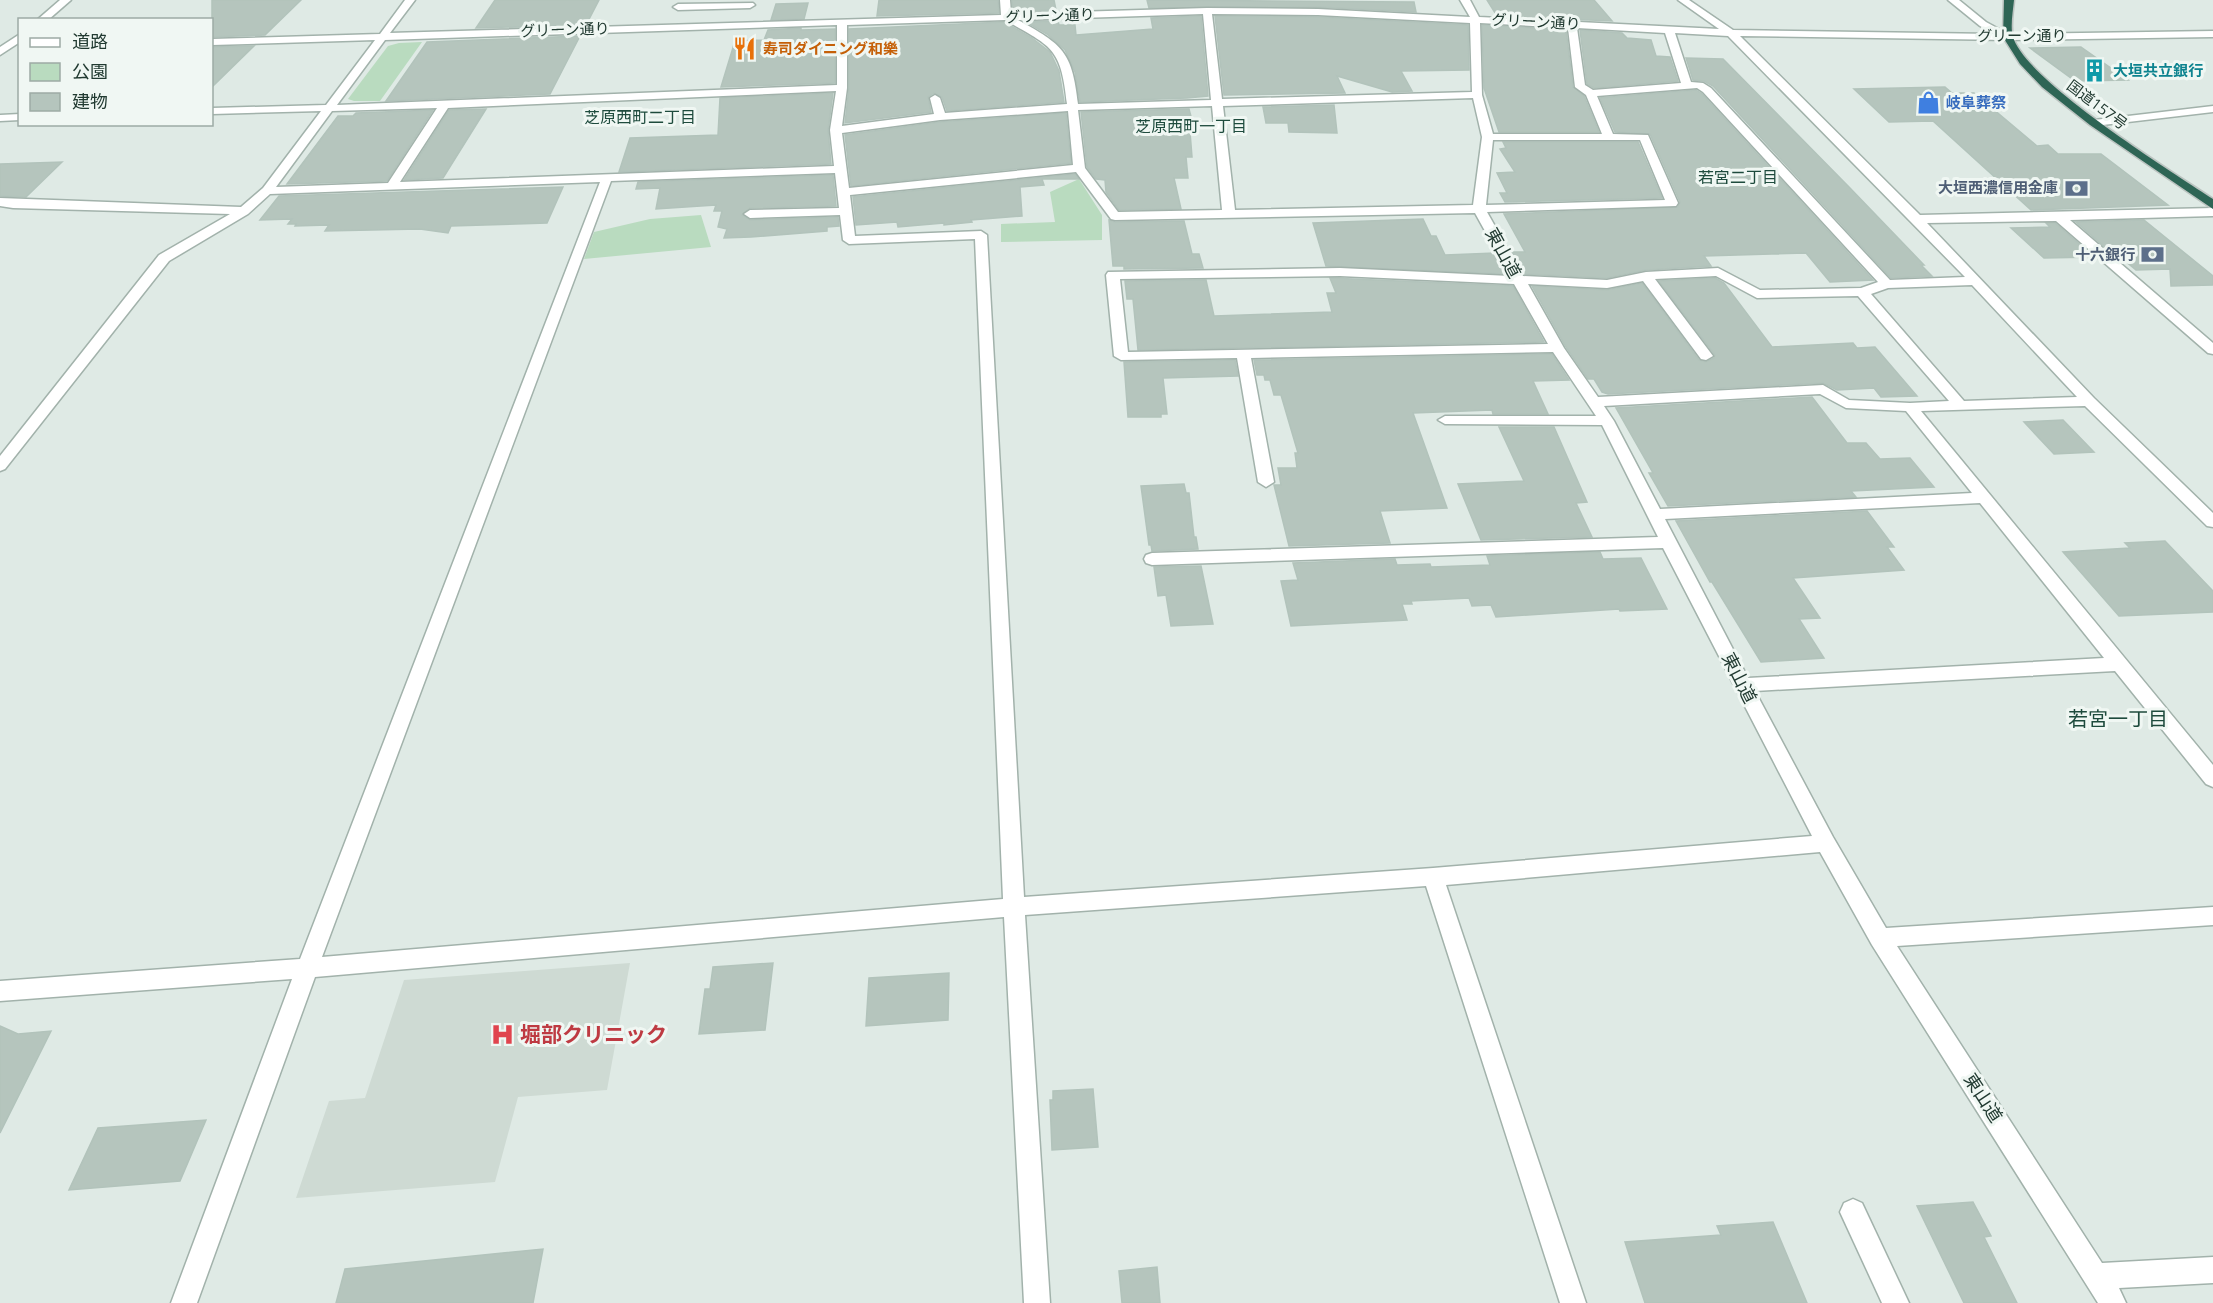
<svg xmlns="http://www.w3.org/2000/svg" width="2213" height="1303" font-family="'Open Sans','Noto Sans JP',sans-serif">
	<style>
		.built { fill: #cedad3 }
		.green { fill: #b9dbbf }
		.building { fill: #b5c5bd; stroke: #b2c3bb; stroke-width: 1.5 }
		.lines { fill: none; stroke-linecap: round; stroke-linejoin: round }
		.minor-casing { stroke: #a2b2ab; stroke-width: 3 }
		.highway-casing { stroke: #bcc4c1; stroke-width: 3 }
		.minor { fill: #fff; fill-rule: evenodd }
		.highway { fill: #2e6555; fill-rule: evenodd }
		.labels { text-anchor: middle; stroke-width: 6; stroke-linejoin: round; paint-order: stroke }
		.far-street-label { font-size: 15px; fill: #213a31; stroke: #f0f7f3 }
		.far-food-label { font-size: 15px; font-weight: bold; fill: #c56008; stroke: #f0f7f3; text-anchor: start }
		.far-culture-label { font-size: 15px; font-weight: bold; fill: #0d838f; stroke: #f0f7f3; text-anchor: start }
		.far-shop-label { font-size: 15px; font-weight: bold; fill: #366cbe; stroke: #f0f7f3; text-anchor: start }
		.far-service-label { font-size: 15px; font-weight: bold; fill: #4e5e75; stroke: #f0f7f3; text-anchor: end }
		.far-neighbourhood-label { font-size: 16px; fill: #1e4b3d; stroke: #f0f7f3 }
		.street-label { font-size: 18px; fill: #213a31; stroke: #f0f7f3 }
		.neighbourhood-label { font-size: 20px; fill: #1e4b3d; stroke: #f0f7f3 }
		.near-health-label { font-size: 21px; font-weight: bold; fill: #be3a42; stroke: #f0f7f3; text-anchor: start }
	</style>
	<rect width="100%" height="100%" fill="#dfeae5"/>
	<path class="built" d="M630 963 607 1090 518 1097 495 1182 296 1198 329 1101 365 1098 404 980Z"/>
	<g class="green">
		<path d="M422 42 380 101H354L348 99 388 46 399 43Z"/>
		<path d="M1079 179 1102 215V240L1001 242V224L1055 222 1050 192Z"/>
		<path d="M701 215 711 247 584 259 594 232 650 219Z"/>
	</g>
	<g class="building">
		<path d="M212 0H301L265 35 212 37Z"/>
		<path d="M495 0H599L586 25 476 28Z"/>
		<path d="M879 0H998L999 13 877 16Z"/>
		<path d="M1012 0H1054L1056 10 1013 12Z"/>
		<path d="M1147 0 1414 2 1416 12 1318 7 1149 8Z"/>
		<path d="M1487 0H1594L1612 21 1497 16Z"/>
		<path d="M808 3 804 19 771 20 776 4Z"/>
		<path d="M1201 16 1208 96 1187 98 1080 102 1075 72 1065 50 1047 34 1026 22 1058 21 1059 25H1075L1076 35 1153 29 1151 18Z"/>
		<path d="M1215 16 1318 17 1468 25 1469 70 1401 71 1412 91 1392 92 1337 76 1345 93 1224 95Z"/>
		<path d="M1004 22 1032 38 1050 52 1059 71 1064 102 947 111 942 97 934 93 928 97 931 112 845 123 849 88V29Z"/>
		<path d="M1482 25 1566 30 1573 87 1584 96 1599 132H1499L1484 88Z"/>
		<path d="M801 28V30L835 29V83L721 87 735 41 764 40 768 30Z"/>
		<path d="M1580 30 1622 33 1627 38 1651 40 1656 56 1670 57 1678 81 1594 88 1587 84Z"/>
		<path d="M580 36 550 94 386 101 427 42Z"/>
		<path d="M254 46 212 87V47Z"/>
		<path d="M2081 47 2128 80 2075 81 2030 48Z"/>
		<path d="M1686 58 1723 59 1850 188 1924 265H1921L1932 276 1891 278 1713 86 1704 81 1693 80Z"/>
		<path d="M1945 87 1952 93H1974L2037 146 2048 145 2058 154H2101L2168 205 2031 210 1933 121 1889 122 1854 89Z"/>
		<path d="M1696 90 1702 94 1873 280 1830 282 1806 253 1704 256 1711 266 1646 270 1607 278 1524 274 1512 252H1525L1504 214 1678 207 1680 202 1650 134 1615 132 1600 98Z"/>
		<path d="M833 93 828 130 831 164 619 172 630 138 718 135 720 98Z"/>
		<path d="M1334 105 1337 133 1289 132 1288 123H1266L1263 107Z"/>
		<path d="M486 109 443 178 404 180 449 110Z"/>
		<path d="M1189 109 1195 132H1190L1192 157H1186L1188 178H1174L1181 209 1119 210 1106 192 1105 180 1096 179 1087 167 1081 112Z"/>
		<path d="M433 110 387 181 287 184 338 116H353L356 113Z"/>
		<path d="M1066 113 1071 163 851 186 845 135 940 122Z"/>
		<path d="M1503 142H1638L1662 198 1505 202 1500 193H1507L1497 173 1515 172 1500 149 1506 148Z"/>
		<path d="M62 162 26 197 0 196V164Z"/>
		<path d="M1075 174 1079 179H1042L1044 185 1020 187 1022 216 971 220 972 222 944 225V223L898 227 897 222 856 225 853 197Z"/>
		<path d="M833 175 836 206 750 208 742 215 750 220 838 217 839 226 827 227V231L751 237 724 238 727 229 718 227 722 211H714L716 205 656 209 660 188 636 189 638 182Z"/>
		<path d="M563 187 547 223 451 226 448 233 420 229 325 231 329 225 295 226 296 224H288L292 219 260 220 279 196Z"/>
		<path d="M1423 219 1431 236H1436L1445 255 1495 253 1506 274 1326 266 1313 223Z"/>
		<path d="M1109 220 1115 222 1184 221 1192 254H1199L1203 268 1124 269V266H1113Z"/>
		<path d="M2144 220 2213 276V285L2171 286 2170 269 2136 270 2119 256H2115L2076 222Z"/>
		<path d="M2046 223H2055L2094 257 2044 258 2011 228 2050 227Z"/>
		<path d="M1330 278 1513 286 1544 342 1138 350 1133 299H1127L1125 281 1206 280 1214 316 1332 312 1327 293H1336Z"/>
		<path d="M1715 278 1724 283 1772 347 1853 343 1857 348 1875 347 1917 396 1881 397 1874 388 1837 390 1823 383 1608 394 1602 392 1594 379H1588L1566 347 1532 286 1607 290 1642 283 1699 360 1706 362 1714 358 1715 355 1659 281Z"/>
		<path d="M1552 354 1569 380 1533 381 1548 414H1493L1492 410 1413 413 1447 508 1380 511 1390 543 1289 546 1274 485H1281L1278 468H1297L1295 453H1298L1281 395H1274L1270 380H1265L1264 375H1257L1254 360Z"/>
		<path d="M1235 360 1238 376 1163 378 1167 414H1161V417H1128L1124 362Z"/>
		<path d="M1812 397 1847 443H1866L1880 459 1910 458 1934 487 1851 491 1856 497 1668 506 1649 473H1653L1616 408Z"/>
		<path d="M2063 420 2094 452 2054 454 2024 422Z"/>
		<path d="M1499 427H1554L1587 502 1576 503 1592 537 1481 540 1458 484 1524 481Z"/>
		<path d="M1184 484 1186 493H1189L1194 537H1196L1198 549 1152 551 1151 545H1149L1141 486Z"/>
		<path d="M1867 511 1894 547H1887L1904 570 1793 578 1820 618 1799 619 1824 658 1761 662 1712 582H1710L1676 521Z"/>
		<path d="M2165 541 2213 591V612L2119 616 2063 552 2130 548 2125 543Z"/>
		<path d="M1600 552 1603 559 1641 558 1667 609 1620 611 1619 609 1496 617 1491 605 1472 606 1469 598 1411 601 1412 604H1402L1407 620 1291 626 1281 581 1298 580 1293 563 1395 559 1397 565 1430 564 1431 567 1490 565 1487 556Z"/>
		<path d="M1201 566 1213 624 1171 626 1166 595 1158 596 1154 567Z"/>
		<path d="M773 963 765 1030 699 1034 705 989H710L713 967Z"/>
		<path d="M949 973 948 1020 866 1026 869 978Z"/>
		<path d="M0 1026 18 1034 51 1031 0 1133Z"/>
		<path d="M1093 1089 1098 1147 1052 1150 1050 1100H1053V1091Z"/>
		<path d="M206 1120 180 1181 69 1190 98 1128Z"/>
		<path d="M1973 1202 1991 1236 1984 1237 2017 1303H1964L1917 1206Z"/>
		<path d="M1773 1222 1807 1303H1645L1625 1242 1721 1235 1717 1226Z"/>
		<path d="M543 1249 533 1303H336L345 1269Z"/>
		<path d="M1157 1267 1160 1303H1122L1119 1271Z"/>
	</g>
	<g class="lines">
		<defs>
			<g id="minor">
				<path d="M60 0H71L48 20H37Z"/>
				<path d="M405 0H415L390 33 1001 15 1000 0H1010L1011 14 1207 8 1318 9 1470 17 1460 0H1470L1479 17 1719 29 1678 0H1689L1733 30 1994 34 1980 26 1948 0H1959L1986 22 2008 34 2213 31V37L2008 40 1740 36 1920 215 2213 208V216L2070 220 2213 343V354L2208 353 2056 221 1927 223 2094 398 2213 513V527L2207 526 2085 406 1921 411 2213 765V787L2206 784 2115 671 1755 691 1833 837 1886 928 2213 907V925L1897 946 2102 1263 2213 1257V1283L2119 1288 2126 1303H2098L1872 945 1820 852 1446 885 1586 1303H1560L1426 886 1025 915 1050 1303H1024L1004 917 315 977 197 1303H171L292 979 0 1001V981L300 959 600 182 270 194 248 214 169 261 5 469 0 471V456L159 255 230 214 13 208 0 206V198L241 207 263 188 321 111 212 114V108L326 105 375 40 212 45V39L380 34ZM1203 14 1211 100 1078 104C1072 51 1063 45 1018 20ZM1212 14 1318 15 1470 23 1472 92 1222 99ZM1005 20C1052 47 1061 47 1067 104L945 113 940 98 935 95 930 98 934 114 842 126 847 88V25ZM1480 23 1568 28 1575 87 1586 95 1602 134H1493L1482 95ZM837 25V85L337 105 385 40ZM1577 28 1665 33 1681 83 1593 90 1585 85ZM1675 33 1728 36 1965 277 1890 280 1711 88 1703 83 1691 82ZM1697 88 1703 92 1878 282 1861 288 1760 290 1718 268 1646 272 1607 280 1523 276 1487 212 1676 206 1678 203 1648 135 1613 134 1597 96ZM836 91 830 130 834 166 400 182 448 108ZM1473 98 1482 137 1473 205 1235 210 1223 106ZM1212 106 1222 210 1118 212 1085 168 1078 110ZM437 108 388 183 276 187 332 111ZM1068 111 1073 165 849 188 842 133 940 120ZM1493 140H1640L1665 200 1486 205ZM1076 172 1111 219 1115 220 1475 213 1510 276 1340 268 1108 272 1106 275 1114 356 1121 360 1237 358 1258 482 1266 487 1274 482 1251 358 1553 352 1596 416H1445L1438 420 1445 424 1602 425 1658 537 1152 553 1146 555 1144 559 1146 563 1152 565 1663 548 1812 836 1433 868 1024 897 987 235 981 231 855 236 850 195ZM835 173 839 208 750 210 744 214 750 218 840 215 843 240 849 244 975 239 1003 899 322 957 611 181ZM1340 276 1514 284 1548 344 1128 352 1120 279ZM1716 276 1757 298 1858 296 1949 401 1910 403 1849 400 1823 385 1598 397 1564 348 1528 284 1607 288 1643 281 1701 359 1706 360 1713 356 1655 279ZM1972 285 2077 397 1964 401 1871 294 1888 288ZM1820 394 1846 408 1906 411 1972 493 1660 509 1614 421 1604 406ZM1980 503 2104 658 1748 678 1665 519Z"/>
				<path d="M753 3 755 5 750 8 678 10 673 7 678 4Z"/>
				<path d="M20 34V42L0 55V47Z"/>
				<path d="M2213 106V112L2094 126 2088 123 2094 120Z"/>
				<path d="M20 114V120L0 121V115Z"/>
				<path d="M1853 1199 1862 1203 1909 1303H1882L1840 1212 1844 1203Z"/>
			</g>
			<path id="highway" d="M2004 0H2014C2013 11 2010 27 2013 37 2026 81 2171 171 2213 199V209L2090 125 2042 87 2020 64 2003 37Z"/>
		</defs>
		<use href="#minor" class="minor-casing"/>
		<use href="#highway" class="highway-casing"/>
		<use href="#minor" class="minor"/>
		<use href="#highway" class="highway"/>
	</g>
	<defs>
		<symbol id="restaurant-bare" viewBox="-9 -9 18 18"><path d="M-5-6h1v4h1v-4h1v4h1v-4h1v5L-1.5 .5V6h-2V.5L-5-1ZM5-6V6H3V1.5H1.5Q1.5-4 5-6Z" fill="#e8710a" stroke="#f0f7f3" stroke-width="2.5" paint-order="stroke"/></symbol>
		<symbol id="building-bare" viewBox="-9 -9 18 18"><path d="M-4-6H4V6H1V3H-1V6H-4ZM-2.5-4.3h1.7v1.8h-1.7ZM.8-4.3h1.7v1.8H.8ZM-2.5-1h1.7V.8h-1.7ZM.8-1h1.7V.8H.8Z" fill="#0f9aa8" stroke="#f0f7f3" stroke-width="2.5" paint-order="stroke"/></symbol>
		<symbol id="shop-bare" viewBox="-9 -9 18 18"><path d="M-5-2.5h2.3a2.7 3.5 0 0 1 5.4 0H5L5.5 6h-11ZM-1.5-2.5h3a1.5 2.3 0 0 0-3 0Z" fill="#3f7fe0" stroke="#f0f7f3" stroke-width="2.5" paint-order="stroke"/></symbol>
		<symbol id="bank-bare" viewBox="-9 -9 18 18"><path d="M-6-4H6V4H-6ZM0-2.3a2.3 2.3 0 1 0 0 4.6a2.3 2.3 0 1 0 0-4.6Z" fill="#5c6f8a" stroke="#f0f7f3" stroke-width="2.5" paint-order="stroke"/></symbol>
		<symbol id="hospital-bare" viewBox="-9 -9 18 18"><path d="M-5-5h3v3.5h4V-5h3V5h-3V1.5h-4V5h-3Z" fill="#e0444e" stroke="#f0f7f3" stroke-width="2.5" paint-order="stroke"/></symbol>
	</defs>
	<g fill-rule="evenodd">
		<use href="#restaurant-bare" x="728" y="32" width="33" height="33"/>
		<use href="#building-bare" x="2078" y="54" width="33" height="33"/>
		<use href="#shop-bare" x="1912" y="86" width="33" height="33"/>
		<use href="#bank-bare" x="2060" y="172" width="33" height="33"/>
		<use href="#bank-bare" x="2136" y="238" width="33" height="33"/>
		<use href="#hospital-bare" x="486" y="1018" width="33" height="33"/>
	</g>
	<g class="labels">
		<g class="far-street-label">
			<text transform="translate(1050 16) rotate(-2)" y="5">グリーン通り</text>
			<text transform="translate(1536 22) rotate(3)" y="5">グリーン通り</text>
			<text transform="translate(565 30) rotate(-2)" y="5">グリーン通り</text>
			<text x="2022" y="41">グリーン通り</text>
			<text transform="translate(2097 105) rotate(37)" y="5">国道157号</text>
		</g>
		<g class="far-food-label">
			<text x="763" y="54">寿司ダイニング和樂</text>
		</g>
		<g class="far-culture-label">
			<text x="2113" y="76">大垣共立銀行</text>
		</g>
		<g class="far-shop-label">
			<text x="1946" y="108">岐阜葬祭</text>
		</g>
		<g class="far-service-label">
			<text x="2058" y="193">大垣西濃信用金庫</text>
			<text x="2135" y="260">十六銀行</text>
		</g>
		<g class="far-neighbourhood-label">
			<text x="640" y="123">芝原西町二丁目</text>
			<text x="1191" y="132">芝原西町一丁目</text>
			<text x="1738" y="183">若宮二丁目</text>
		</g>
		<g class="street-label">
			<text transform="translate(1503 253) rotate(61)" y="6">東山道</text>
			<text transform="translate(1739 678) rotate(63)" y="6">東山道</text>
			<text transform="translate(1983 1098) rotate(57)" y="6">東山道</text>
		</g>
		<g class="neighbourhood-label">
			<text x="2118" y="726">若宮一丁目</text>
		</g>
		<g class="near-health-label">
			<text x="520" y="1042">堀部クリニック</text>
		</g>
	</g>
	<rect x="18" y="18" width="195" height="108" fill="#f0f7f3" stroke="#9daba5" stroke-width="1.5"/>
	<rect x="30" y="38" width="30" height="9" fill="#ffffff" stroke="#9daba5" stroke-width="1.5"/>
	<text x="72" y="48" font-size="18" fill="#213a31">道路</text>
	<rect x="30" y="63" width="30" height="18" fill="#b9dbbf" stroke="#9daba5" stroke-width="1.5"/>
	<text x="72" y="78" font-size="18" fill="#213a31">公園</text>
	<rect x="30" y="93" width="30" height="18" fill="#b5c5bd" stroke="#9daba5" stroke-width="1.5"/>
	<text x="72" y="108" font-size="18" fill="#213a31">建物</text>
</svg>
